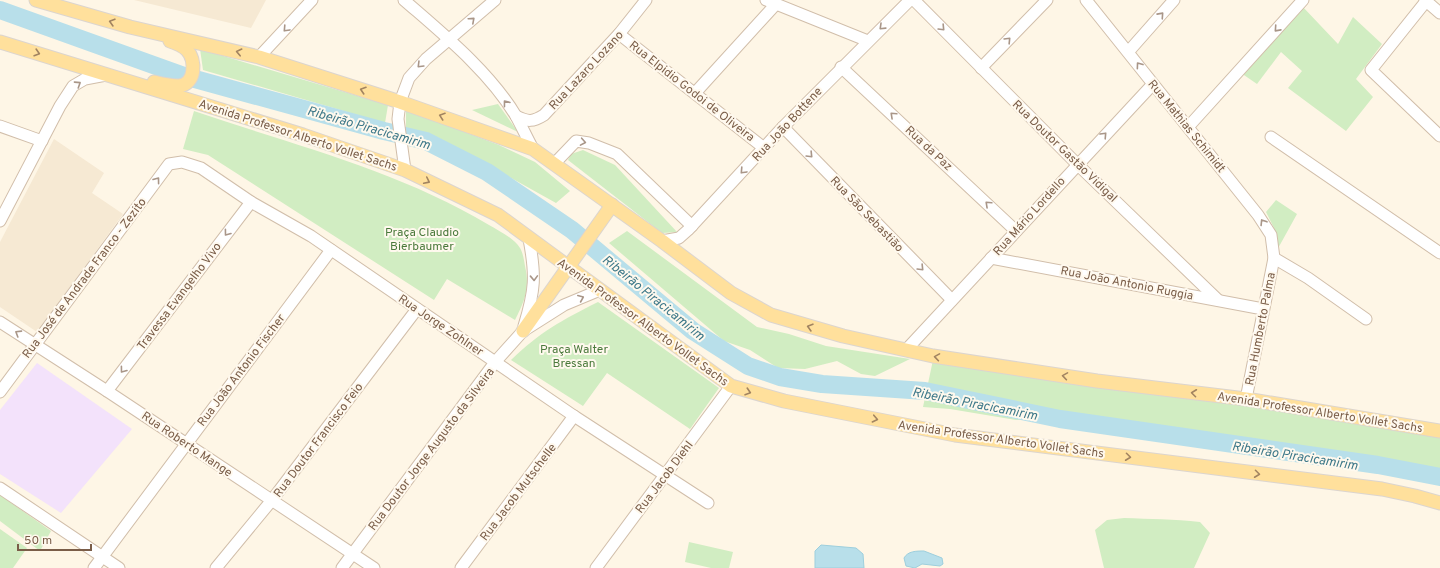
<svg xmlns="http://www.w3.org/2000/svg" width="1440" height="568" font-family="Overpass,sans-serif">
	<style>
		.residential { fill: #f6e9d3 }
		.education { fill: #f3e2fb }
		.green { fill: #d1edc2 }
		.water { fill: #b8dfea; stroke: #9dcfdd }
		.lines { fill: none; stroke-linecap: round; stroke-linejoin: round }
		.river { stroke: #b8dfea; stroke-width: 18 }
		.minor-casing { stroke: #d1beaa; stroke-width: 13 }
		.major-casing { stroke: #dcd5cf; stroke-width: 15 }
		.minor { stroke: #fff; stroke-width: 11 }
		.major { stroke: #ffe09c; stroke-width: 13 }
		.oneway { stroke: #a99688 }
		.oneway2 { stroke: #a28461 }
		.labels { text-anchor: middle; stroke-width: 4; stroke-linejoin: round; paint-order: stroke }
		.street-label { font-size: 12px; fill: #7a5d48; stroke: #fff9ee }
		.park-label { font-size: 12px; fill: #4b7a3c; stroke: #fff9ee }
		.water-label { font-size: 13px; font-style: italic; fill: #3c7788; stroke: #fff9ee }
	</style>
	<rect width="100%" height="100%" fill="#fef6e6"/>
	<g class="residential">
		<path d="M134 0H266L251 28Z"/>
		<path d="M54 139 104 173 92 193 123 214 37 332 0 307V242Z"/>
	</g>
	<path class="education" d="M37 363 132 429 61 513 0 474V410Z"/>
	<g class="green">
		<path d="M1302 6 1338 44 1353 17 1382 44 1356 79 1373 97 1346 131 1288 88 1302 71 1281 52 1257 84 1241 73Z"/>
		<path d="M200 49 388 105 385 123 203 70Z"/>
		<path d="M498 104 518 132 472 110Z"/>
		<path d="M406 110 499 145 535 162 570 191 556 203 439 138 406 129Z"/>
		<path d="M194 111C293 145 398 170 489 225 499 231 514 238 520 248 523 253 524 260 525 266 530 288 525 300 515 320L447 279 434 300 208 155 183 149Z"/>
		<path d="M583 150 615 165 677 232 662 233 568 160 571 154Z"/>
		<path d="M1276 200 1297 214 1276 252 1274 228 1266 212Z"/>
		<path d="M627 231 757 327 789 334 826 346 910 359 875 376 861 374 837 361 805 369 778 368 750 350 724 341 609 243Z"/>
		<path d="M598 302 719 388 690 429 607 373 583 406 511 360C540 332 562 320 598 302Z"/>
		<path d="M933 360 1249 403 1440 435V473L1280 447 1064 416 1016 420 950 409 923 407Z"/>
		<path d="M0 495 51 531 40 551 0 521Z"/>
		<path d="M1124 518C1150 519 1174 519 1200 522L1210 533 1194 568H1104L1095 530 1107 520Z"/>
		<path d="M0 529 27 548 13 568H0Z"/>
		<path d="M689 542 733 552 729 568H711L685 562Z"/>
	</g>
	<g class="water">
		<path d="M821 545 856 548 863 554 864 568H815V551Z"/>
		<path d="M924 551 942 558 943 564 940 566 922 564 915 568 906 566 904 558C908 551 916 551 924 551Z"/>
	</g>
	<g class="lines">
		<path class="river" d="M0 10 184 76 384 131 426 141 487 172 572 230 693 331 748 366 780 377 822 384 925 391 1060 419 1378 465 1440 477"/>
		<defs>
			<g id="minor">
				<path d="M404 0C443 34 489 71 516 116 522 127 527 138 533 149"/>
				<path d="M766 0 868 41"/>
				<path d="M914 0 1077 164 1218 300"/>
				<path d="M1086 0 1258 215 1271 235 1274 258 1246 399"/>
				<path d="M1425 0 1440 13"/>
				<path d="M1427 0 1371 70 1440 136"/>
				<path d="M619 34 764 148"/>
				<path d="M1129 51 1174 0"/>
				<path d="M259 57 312 0"/>
				<path d="M841 67 1016 231"/>
				<path d="M981 68 1047 0"/>
				<path d="M695 93 776 4"/>
				<path d="M516 116C528 122 533 122 544 115L619 34 646 0"/>
				<path d="M0 126 42 141"/>
				<path d="M1189 126 1303 0"/>
				<path d="M783 127 952 300"/>
				<path d="M1271 137 1440 253"/>
				<path d="M554 164 576 141 589 143 617 154 692 226"/>
				<path d="M405 170 398 119 400 102 409 78 426 59 495 0"/>
				<path d="M0 221 60 106 73 86 85 79 106 75"/>
				<path d="M662 241 679 238 688 230 783 127 910 0"/>
				<path d="M991 258 1263 309"/>
				<path d="M1274 258 1308 278 1366 319"/>
				<path d="M0 322 107 391 374 568"/>
				<path d="M524 326C535 290 536 276 529 239"/>
				<path d="M906 350 1153 84"/>
				<path d="M107 391 251 202"/>
				<path d="M0 392 169 164 182 162 201 168 251 202 311 236 574 416 708 503"/>
				<path d="M0 488 119 568"/>
				<path d="M94 568 331 250"/>
				<path d="M216 568 272 500 417 309"/>
				<path d="M342 568 496 361 523 331 564 305 600 290"/>
				<path d="M461 568 574 416"/>
				<path d="M596 568 731 386"/>
			</g>
			<g id="major">
				<path d="M36 0 130 27 259 57 400 102 533 149 662 241 731 293 771 315 843 336 933 356 1097 381 1246 399 1440 431"/>
				<path d="M0 42 303 135 405 170 498 215 731 386 784 401 955 435 1382 489 1415 496 1440 503"/>
				<path d="M154 82C162 84 171 86 179 86 196 84 196 60 187 50 182 45 176 43 170 41"/>
				<path d="M523 331 612 205"/>
			</g>
		</defs>
		<use href="#minor" class="minor-casing"/>
		<use href="#major" class="major-casing"/>
		<use href="#minor" class="minor"/>
		<use href="#major" class="major"/>
	</g>
	<defs><path id="oneway-chevron" d="M-2-3.5L2.5 0L-2 3.5" fill="none" stroke-width="1.6" stroke-linecap="round" stroke-linejoin="round"/></defs>
	<g class="oneway">
		<use href="#oneway-chevron" transform="translate(1161 15) rotate(-48)"/>
		<use href="#oneway-chevron" transform="translate(472 20) rotate(-42)"/>
		<use href="#oneway-chevron" transform="translate(882 27) rotate(136)"/>
		<use href="#oneway-chevron" transform="translate(942 28) rotate(46)"/>
		<use href="#oneway-chevron" transform="translate(286 29) rotate(133)"/>
		<use href="#oneway-chevron" transform="translate(1277 29) rotate(132)"/>
		<use href="#oneway-chevron" transform="translate(1008 40) rotate(-46)"/>
		<use href="#oneway-chevron" transform="translate(420 65) rotate(135)"/>
		<use href="#oneway-chevron" transform="translate(1139 65) rotate(-126)"/>
		<use href="#oneway-chevron" transform="translate(78 84) rotate(-33)"/>
		<use href="#oneway-chevron" transform="translate(506 103) rotate(-128)"/>
		<use href="#oneway-chevron" transform="translate(893 115) rotate(-137)"/>
		<use href="#oneway-chevron" transform="translate(1104 135) rotate(-47)"/>
		<use href="#oneway-chevron" transform="translate(583 142) rotate(10)"/>
		<use href="#oneway-chevron" transform="translate(810 155) rotate(46)"/>
		<use href="#oneway-chevron" transform="translate(743 171) rotate(133)"/>
		<use href="#oneway-chevron" transform="translate(157 180) rotate(-53)"/>
		<use href="#oneway-chevron" transform="translate(988 204) rotate(-137)"/>
		<use href="#oneway-chevron" transform="translate(1263 222) rotate(-122)"/>
		<use href="#oneway-chevron" transform="translate(227 233) rotate(127)"/>
		<use href="#oneway-chevron" transform="translate(921 268) rotate(46)"/>
		<use href="#oneway-chevron" transform="translate(534 278) rotate(88)"/>
		<use href="#oneway-chevron" transform="translate(581 298) rotate(-23)"/>
		<use href="#oneway-chevron" transform="translate(18 333) rotate(-148)"/>
		<use href="#oneway-chevron" transform="translate(123 370) rotate(127)"/>
	</g>
	<g class="oneway2">
		<use href="#oneway-chevron" transform="translate(112 22) rotate(-164)"/>
		<use href="#oneway-chevron" transform="translate(239 52) rotate(-167)"/>
		<use href="#oneway-chevron" transform="translate(37 53) rotate(17)"/>
		<use href="#oneway-chevron" transform="translate(363 90) rotate(-162)"/>
		<use href="#oneway-chevron" transform="translate(442 116) rotate(-161)"/>
		<use href="#oneway-chevron" transform="translate(427 181) rotate(26)"/>
		<use href="#oneway-chevron" transform="translate(810 327) rotate(-164)"/>
		<use href="#oneway-chevron" transform="translate(937 357) rotate(-171)"/>
		<use href="#oneway-chevron" transform="translate(1065 376) rotate(-171)"/>
		<use href="#oneway-chevron" transform="translate(748 392) rotate(18)"/>
		<use href="#oneway-chevron" transform="translate(1194 393) rotate(-173)"/>
		<use href="#oneway-chevron" transform="translate(875 419) rotate(12)"/>
		<use href="#oneway-chevron" transform="translate(1128 457) rotate(7)"/>
		<use href="#oneway-chevron" transform="translate(1257 474) rotate(7)"/>
	</g>
	<g class="labels">
		<g class="street-label">
			<text transform="translate(586 70) rotate(-47)" y="4">Rua Lazaro Lozano</text>
			<text transform="translate(692 91) rotate(38)" y="4">Rua Elpidio Godoi de Oliveira</text>
			<text transform="translate(787 124) rotate(-47)" y="4">Rua João Bottene</text>
			<text transform="translate(1187 126) rotate(51)" y="4">Rua Mathias Schimidt</text>
			<text transform="translate(298 135) rotate(18)" y="4">Avenida Professor Alberto Vollet Sachs</text>
			<text transform="translate(929 148) rotate(43)" y="4">Rua da Paz</text>
			<text transform="translate(1065 151) rotate(44)" y="4">Rua Doutor Gastão Vidigal</text>
			<text transform="translate(867 214) rotate(46)" y="4">Rua São Sebastião</text>
			<text transform="translate(1029 216) rotate(-48)" y="4">Rua Mário Lordello</text>
			<text transform="translate(84 278) rotate(-53)" y="4">Rua José de Andrade Franco - Zezito</text>
			<text transform="translate(1127 283) rotate(11)" y="4">Rua João Antonio Ruggia</text>
			<text transform="translate(179 296) rotate(-53)" y="4">Travessa Evangelho Vivo</text>
			<text transform="translate(643 322) rotate(36)" y="4">Avenida Professor Alberto Vollet Sachs</text>
			<text transform="translate(441 325) rotate(34)" y="4">Rua Jorge Zohlner</text>
			<text transform="translate(1260 329) rotate(-79)" y="4">Rua Humberto Palma</text>
			<text transform="translate(241 370) rotate(-53)" y="4">Rua João Antonio Fischer</text>
			<text transform="translate(1320 412) rotate(9)" y="4">Avenida Professor Alberto Vollet Sachs</text>
			<text transform="translate(1001 439) rotate(8)" y="4">Avenida Professor Alberto Vollet Sachs</text>
			<text transform="translate(318 440) rotate(-53)" y="4">Rua Doutor Francisco Feio</text>
			<text transform="translate(187 444) rotate(34)" y="4">Rua Roberto Mange</text>
			<text transform="translate(431 449) rotate(-53)" y="4">Rua Doutor Jorge Augusto da Silveira</text>
			<text transform="translate(664 477) rotate(-53)" y="4">Rua Jacob Diehl</text>
			<text transform="translate(518 492) rotate(-53)" y="4">Rua Jacob Mutschelle</text>
		</g>
		<g class="park-label">
			<text x="422" y="236">Praça Claudio<tspan x="422" dy="14">Bierbaumer</tspan></text>
			<text x="574" y="353">Praça Walter<tspan x="574" dy="14">Bressan</tspan></text>
		</g>
		<g class="water-label">
			<text transform="translate(369 127) rotate(16)" y="5">Ribeirão Piracicamirim</text>
			<text transform="translate(654 297) rotate(39)" y="5">Ribeirão Piracicamirim</text>
			<text transform="translate(975 403) rotate(11)" y="5">Ribeirão Piracicamirim</text>
			<text transform="translate(1295 455) rotate(9)" y="5">Ribeirão Piracicamirim</text>
		</g>
	</g>
	<path d="M18 544v6h73v-6" fill="none" stroke="#7a5d48" stroke-width="2"/>
	<text x="24" y="544" font-size="12" fill="#7a5d48" stroke="#fff9ee" stroke-width="3" paint-order="stroke">50 m</text>
</svg>
